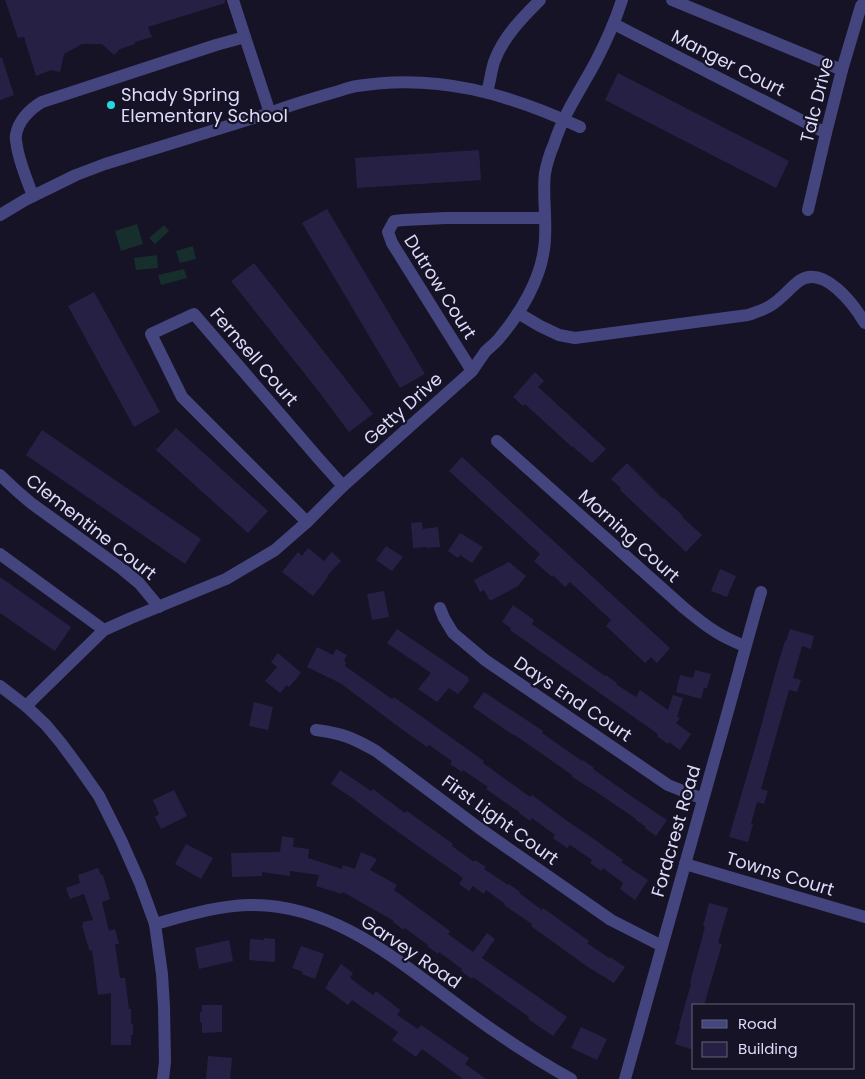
<svg xmlns="http://www.w3.org/2000/svg" width="865" height="1079" font-family="Poppins,sans-serif">
	<style>
		.green { fill: #162e2c }
		.building { fill: #262144 }
		.lines { fill: none; stroke-linecap: round; stroke-linejoin: round }
		.minor { stroke: #44457e; stroke-width: 12 }
		.poi-dot { fill: #21dae1; stroke: #151325; stroke-width: 2 }
		.labels { text-anchor: middle; stroke-width: 4.5; stroke-linejoin: round; paint-order: stroke }
		.street-label { font-size: 18px; fill: #dddbfa; stroke: #151325 }
		.poi-label { font-size: 18px; fill: #dddbfa; stroke: #151325; text-anchor: start }
	</style>
	<rect width="100%" height="100%" fill="#151325"/>
	<g class="green">
		<path d="M137 224 143 244 121 251 115 231Z"/>
		<path d="M164 225 169 231 155 244 149 238Z"/>
		<path d="M193 246 196 259 180 263 176 251Z"/>
		<path d="M157 255 158 268 136 270 134 258Z"/>
		<path d="M184 269 187 278 161 285 158 275Z"/>
	</g>
	<g class="building">
		<path d="M5 0H225V3L148 27 152 37 135 42V44L120 49 114 55 102 44H82L64 54 60 72 51 70 36 76 24 37 18 38Z"/>
		<path d="M0 58H2L14 95 0 100Z"/>
		<path d="M618 73 789 161 776 188 605 100Z"/>
		<path d="M479 150 481 180 357 188 355 158Z"/>
		<path d="M327 209 425 374 400 388 302 223Z"/>
		<path d="M254 263 373 414 349 432 316 388 231 281Z"/>
		<path d="M94 292 160 412 134 427 68 306Z"/>
		<path d="M535 372 544 381 538 387 606 449 592 463 572 446V447L525 404 523 406 513 397Z"/>
		<path d="M176 428 268 511 248 533 156 450Z"/>
		<path d="M42 430 201 539 185 564 26 455Z"/>
		<path d="M462 457 670 648 657 663 651 657 645 663 606 626 611 620 570 582 565 587 553 575 552 577 534 561 540 554 449 471Z"/>
		<path d="M627 463 663 499 664 498 683 516 682 517 702 535 686 552 620 490 621 488 611 479Z"/>
		<path d="M422 522 423 529 438 527 440 547 426 548V547L413 548 411 523Z"/>
		<path d="M460 533 483 547 472 563 460 555 458 558 448 551Z"/>
		<path d="M386 546 403 557 392 571 376 560Z"/>
		<path d="M308 548 324 561 332 552 341 561 327 576 328 577 313 596 282 572 298 552 302 556Z"/>
		<path d="M509 562 526 576 518 586 490 601 484 590 480 592 474 580Z"/>
		<path d="M720 569 736 576 727 597 711 591Z"/>
		<path d="M0 577 71 627 55 651 0 613Z"/>
		<path d="M384 591 389 617 372 620 367 594Z"/>
		<path d="M513 605 534 620 532 624 605 676 606 675 617 683 616 684 636 697 640 690 668 710 673 695 683 698 677 717 680 718 676 723 691 734 680 750 669 742 668 744 657 736 658 734 510 630 511 628 502 622Z"/>
		<path d="M397 629 469 678 468 680 469 681 458 694 449 688 437 702 418 689 431 673 387 643Z"/>
		<path d="M790 629 814 636 811 649 802 646 793 678 801 680 797 692 789 690 761 789 768 791 764 804 757 802 751 824H753L748 842 729 837 759 734 775 674 785 641H786Z"/>
		<path d="M317 647 333 655 336 649 347 655 344 661 346 662 345 666 392 699 394 697 484 761 483 763 530 797 532 795 566 820 591 837 623 860 621 862 648 880 635 900 620 889 623 883 603 868 601 871 590 863 592 860 570 845 567 848 553 838 555 835 532 818 530 821 519 813V812L486 789 488 787 463 770 462 772 450 764 452 761 429 745 427 747 403 730 340 683 307 667Z"/>
		<path d="M278 653 301 673 289 687 287 685 280 693 265 681 277 667 271 662Z"/>
		<path d="M695 670 711 674 707 688H704L701 699 676 692 680 675 693 678Z"/>
		<path d="M484 692 543 731 542 733 582 761 583 760 594 768 593 769 634 798 667 820 656 836 645 828 646 827 636 820V819L598 793 572 777V775L532 747 513 734V735L473 707Z"/>
		<path d="M254 702 273 707 268 730 249 726Z"/>
		<path d="M340 770 371 791 373 789 405 813 407 811 453 844 452 846 474 862 475 860 486 867 484 869 508 885 509 884 520 892 519 893 542 910 543 908 589 941 587 943 609 958 610 957 625 967 614 983 585 965 531 926 532 924 504 905 505 904 486 890 484 894 473 886 469 891 459 884 463 878 384 822 351 797 331 784Z"/>
		<path d="M174 790 187 816 161 829 155 817 159 814 153 800Z"/>
		<path d="M282 836 294 838 293 847 309 849 308 858 342 869 343 865 355 869 361 852 377 859 370 870 397 885 394 890 450 931 448 934 473 952 487 933 495 939 482 958 567 1017 553 1036 528 1019 529 1017 473 977 472 979 461 971 462 969 439 952 438 954 427 946 428 945 405 928 404 930 393 922 394 921 343 892 342 894 316 886 319 875 290 871V876L262 872V876L232 877 231 853 280 852Z"/>
		<path d="M186 844 213 858 201 879 175 864Z"/>
		<path d="M98 868 101 875H103L110 899 102 902 109 931 115 929 119 944H115L120 978H125L129 1009H131V1024H133V1035H131V1045H111V993L98 995 92 950 90 951 89 949 82 926 83 925V922L93 920 84 894 70 899 66 888 80 883 78 875Z"/>
		<path d="M709 903 728 908 718 943 722 944 704 1005H694V1050L675 1044 680 1027 679 1026 691 984 690 983 705 927 703 926Z"/>
		<path d="M264 938 275 939V962L249 960 250 939 264 940Z"/>
		<path d="M229 940 233 961 199 969 195 948Z"/>
		<path d="M301 946 324 954 315 979 302 974 303 972 292 968Z"/>
		<path d="M341 964 353 973 350 978 373 995 376 991 400 1010 397 1015 418 1029 421 1025 469 1058 465 1064 486 1079H463L422 1049 416 1057 392 1040 398 1032 352 1000 348 1005 325 988 328 984H327Z"/>
		<path d="M202 1005H222V1032L202 1033V1023L200 1022V1012H202Z"/>
		<path d="M581 1027 607 1039 597 1060 571 1048Z"/>
		<path d="M208 1056 232 1058 230 1079H206Z"/>
	</g>
	<g class="lines">
		<g class="minor">
			<path d="M233 0 245 37"/>
			<path d="M672 0 842 70"/>
			<path d="M614 24 826 133"/>
			<path d="M487 92C490 82 491 72 494 62 503 37 522 18 540 0"/>
			<path d="M33 196C27 180 20 164 17 147 17 144 15 139 16 135 18 121 30 109 42 102L216 45 245 37 270 113"/>
			<path d="M808 210 826 133 842 70 861 6 865 1"/>
			<path d="M0 215 25 200 76 175 105 164 270 113C290 105 311 99 332 93 340 91 349 87 357 86 437 73 509 94 580 127"/>
			<path d="M518 313 540 326 559 335 575 338 748 315C756 312 765 310 773 304 782 298 790 288 799 281 824 264 854 305 865 323"/>
			<path d="M472 371 392 243 388 232 394 221 404 220 446 218H545"/>
			<path d="M497 441 683 607C705 625 718 636 745 646"/>
			<path d="M0 475 17 491 31 503 122 569 139 583 159 607"/>
			<path d="M307 522 182 397 151 334 194 314 318 458 343 486"/>
			<path d="M0 554 104 630"/>
			<path d="M440 608 444 618 453 633 485 660 668 785 703 799"/>
			<path d="M0 686 26 706 46 725 61 743 78 766 99 796 121 840 140 883 155 924 162 974 164 1007 165 1062 163 1079"/>
			<path d="M26 706 104 630 131 618 226 579 275 550 307 522 343 486 472 371C476 365 481 358 485 352 490 347 497 342 501 336 521 312 540 280 544 249 548 223 542 198 545 173 547 163 550 153 554 144 563 115 581 89 595 63 606 42 615 22 622 0"/>
			<path d="M316 730C342 733 353 738 376 751L479 828 611 920 662 946"/>
			<path d="M685 864 865 917"/>
			<path d="M155 924C185 916 216 906 248 905 333 903 398 961 462 1008 497 1034 533 1058 571 1079"/>
			<path d="M625 1079C655 971 685 864 715 757 731 702 745 647 761 592"/>
		</g>
	</g>
	<circle class="poi-dot" cx="111" cy="105" r="5"/>
	<g class="labels">
		<g class="street-label">
			<text transform="translate(728 63) rotate(27)" y="6">Manger Court</text>
			<text transform="translate(817 100) rotate(-76)" y="6">Talc Drive</text>
			<text transform="translate(440 287) rotate(58)" y="6">Dutrow Court</text>
			<text transform="translate(254 357) rotate(49)" y="6">Fernsell Court</text>
			<text transform="translate(403 409) rotate(-42)" y="6">Getty Drive</text>
			<text transform="translate(91 527) rotate(38)" y="6">Clementine Court</text>
			<text transform="translate(629 536) rotate(42)" y="6">Morning Court</text>
			<text transform="translate(573 699) rotate(34)" y="6">Days End Court</text>
			<text transform="translate(500 820) rotate(36)" y="6">First Light Court</text>
			<text transform="translate(676 831) rotate(-74)" y="6">Fordcrest Road</text>
			<text transform="translate(780 874) rotate(17)" y="6">Towns Court</text>
			<text transform="translate(411 952) rotate(34)" y="6">Garvey Road</text>
		</g>
		<g class="poi-label">
			<text x="121" y="101">Shady Spring<tspan x="121" dy="21">Elementary School</tspan></text>
		</g>
	</g>
	<rect x="692" y="1004" width="162" height="65" fill="#151325" stroke="#65637a"/>
	<rect x="702" y="1020" width="25" height="8" fill="#44457e" stroke="#65637a"/>
	<text x="738" y="1029" font-size="15" fill="#dddbfa">Road</text>
	<rect x="702" y="1042" width="25" height="15" fill="#262144" stroke="#65637a"/>
	<text x="738" y="1054" font-size="15" fill="#dddbfa">Building</text>
</svg>
